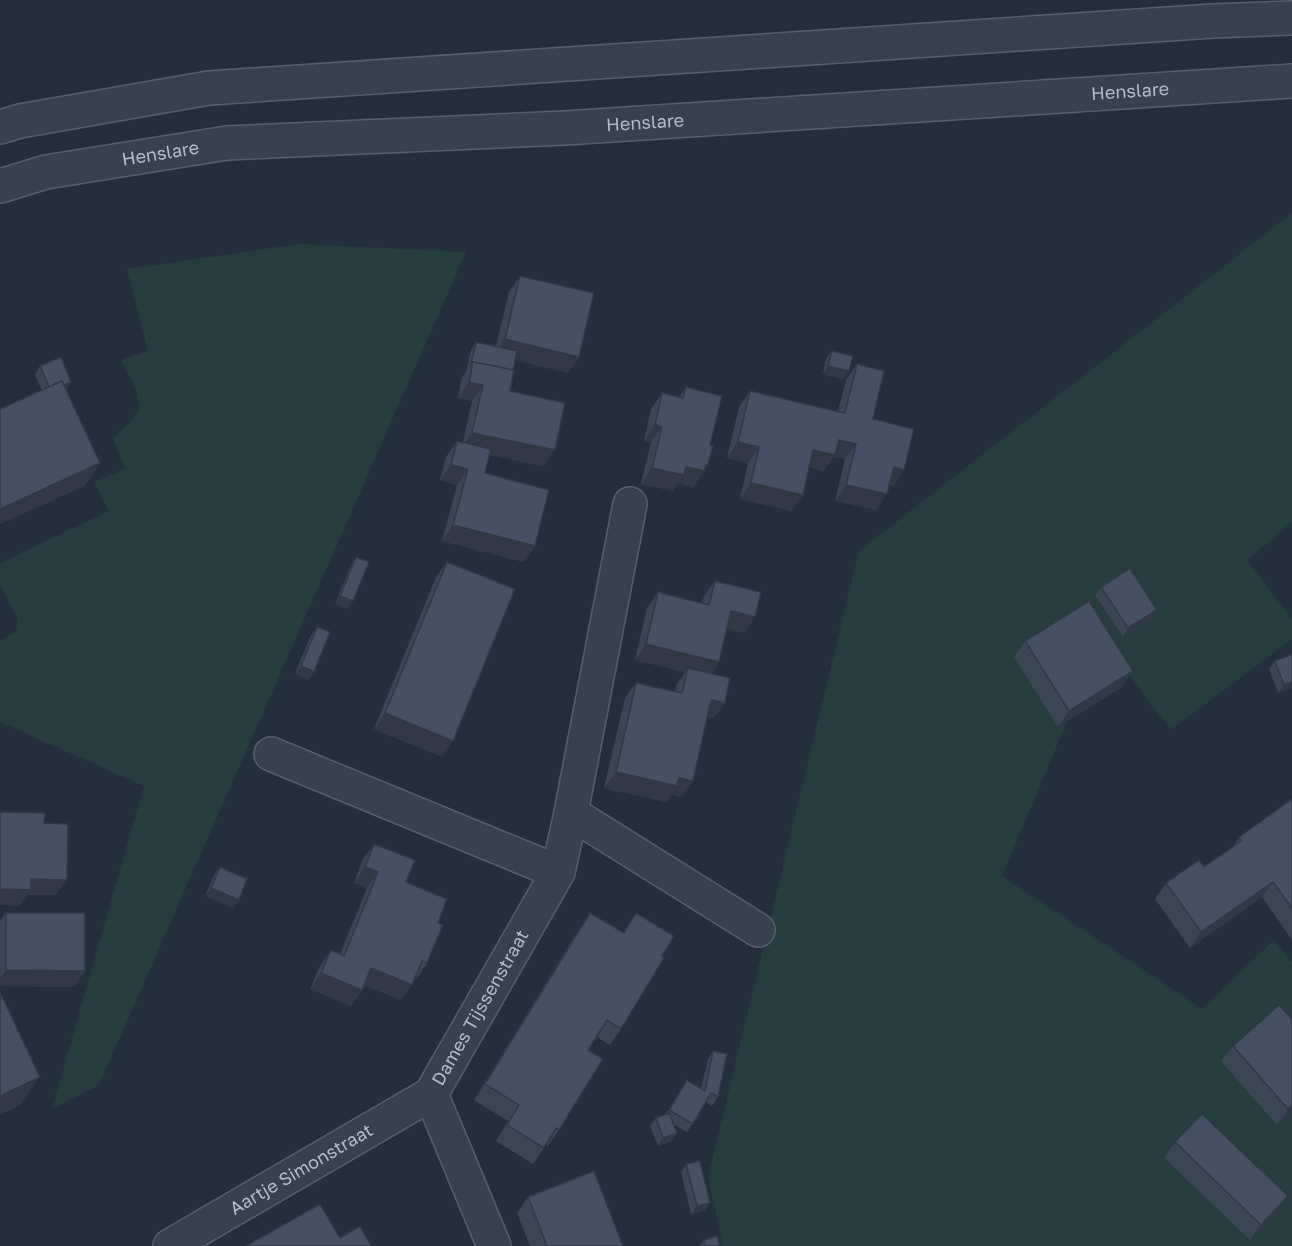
<svg xmlns="http://www.w3.org/2000/svg" width="1292" height="1246" font-family="'Golos Text',sans-serif">
	<style>
		.green { fill: #263c3f }
		.lines { fill: none; stroke-linecap: round; stroke-linejoin: round }
		.minor-casing { stroke: #565f6c; stroke-width: 36 }
		.tertiary-casing { stroke: #565f6c; stroke-width: 36 }
		.minor { stroke: #38414e; stroke-width: 33 }
		.tertiary { stroke: #38414e; stroke-width: 33 }
		.wall { fill: #3b4654 }
		.shaded-wall { fill: #303945 }
		.building { fill: #455162; stroke: #303945; stroke-width: 1.5 }
		.labels { text-anchor: middle; stroke-width: 4.5; stroke-linejoin: round; paint-order: stroke }
		.street-label { font-size: 18px; fill: #b4bcc9; stroke: #1d2633 }
	</style>
	<rect width="100%" height="100%" fill="#242f3e"/>
	<g class="green">
		<path d="M1292 213V522L1247 560 1292 619V639L1171 730 1129 675 1070 715 1002 876 1202 1009 1274 940 1292 962V1246H723L708 1177 859 551Z"/>
		<path d="M299 244 466 252 99 1085 52 1109 144 786 0 722V641L16 632 18 620 0 584V563L109 511 94 482 125 469 113 438 128 424 140 409 136 389 121 360 148 351 127 269Z"/>
	</g>
	<g class="lines">
		<defs>
			<g id="minor">
				<path d="M271 754 558 872"/>
				<path d="M571 813 758 930"/>
				<path id="s1" d="M170 1246 431 1094"/>
				<path id="s2" d="M494 1246 431 1094 558 872 571 813 630 504"/>
			</g>
			<g id="tertiary">
				<path d="M0 127 20 121 209 88 1213 21 1292 18"/>
				<path id="s3" d="M0 186 46 172 227 143 565 128 1292 81"/>
			</g>
		</defs>
		<use href="#minor" class="minor-casing"/>
		<use href="#tertiary" class="tertiary-casing"/>
		<use href="#minor" class="minor"/>
		<use href="#tertiary" class="tertiary"/>
	</g>
	<g class="wall">
		<path d="M520 276 568 373 515 360 510 391 544 466 490 455 485 473 535 546 524 562 442 541 457 485 440 480 446 457 457 441 463 442 472 401 458 398 462 377 466 372 471 350 476 342 496 346 509 292Z"/>
		<path d="M832 351 843 379 823 374 826 359Z"/>
		<path d="M857 364 873 419 904 470 893 486 889 485 876 510 835 501 845 459 834 457 824 471 809 467 792 511 740 499 748 463 727 458 739 407 750 391 838 411 846 380Z"/>
		<path d="M40 366 66 389 100 463 84 486 0 524V409L42 390 35 375Z"/>
		<path d="M686 387 710 445 708 465 704 471 693 487 678 483 673 491 641 484 651 442 644 441 651 409 662 393 679 397Z"/>
		<path d="M356 557 348 609 335 604 351 565Z"/>
		<path d="M447 562 453 741 442 757 374 729 436 577Z"/>
		<path d="M715 581 744 633 727 628 719 662 711 674 714 718 707 717 693 781 682 797 671 794 666 802 604 788 625 698 636 683 675 691 677 684 685 672 635 660 647 608 658 592 702 603 704 596Z"/>
		<path d="M1101 587 1152 618 1123 637 1095 595Z"/>
		<path d="M317 627 314 672 308 680 295 674 311 635Z"/>
		<path d="M1025 641 1122 687 1058 727 1014 657Z"/>
		<path d="M1275 661 1292 688 1278 693 1269 669Z"/>
		<path d="M1292 799V940L1262 897 1190 948 1155 899 1166 883 1204 867 1232 848 1239 837Z"/>
		<path d="M374 844 438 923 427 963 416 979H415L412 985 401 1000 364 985 362 990 351 1006 310 989 320 966 331 950 340 954 367 888 354 883 363 859Z"/>
		<path d="M220 867 239 900 233 908 205 896 214 875Z"/>
		<path d="M6 913 85 971 74 987 0 986V921Z"/>
		<path d="M590 913 623 933 636 913 662 956 621 1029 610 1045 597 1037 588 1050 559 1130 548 1146 546 1145 533 1164 496 1141 508 1121 474 1100 579 929Z"/>
		<path d="M1233 1046 1292 1111 1277 1125 1221 1061Z"/>
		<path d="M713 1051 718 1097 712 1106 706 1102 687 1132 673 1124 677 1133 671 1141 658 1146 650 1126 656 1118 665 1115 687 1080 701 1088 708 1059Z"/>
		<path d="M1175 1142 1277 1212 1250 1240 1164 1158Z"/>
		<path d="M686 1164 705 1211 691 1214 681 1172Z"/>
		<path d="M528 1197 623 1246H530L517 1213Z"/>
		<path d="M704 1240 720 1246H699Z"/>
	</g>
	<g class="shaded-wall">
		<path d="M505 339 579 357 568 373 494 355Z"/>
		<path d="M828 366 849 371 843 379 823 374Z"/>
		<path d="M71 382 66 390 51 391Z"/>
		<path d="M469 382 483 385 472 401 458 398Z"/>
		<path d="M655 425 662 427 651 442 644 441Z"/>
		<path d="M472 433 555 450 544 466 461 449Z"/>
		<path d="M839 440 856 444 845 459 834 457 824 471 802 466 813 450Z"/>
		<path d="M738 442 759 447 748 463 727 458Z"/>
		<path d="M100 463 84 486 0 524V509Z"/>
		<path d="M451 465 468 469 457 485 440 480Z"/>
		<path d="M706 465H708L703 471H704L693 487 678 483 673 491 641 484 652 468 686 467Z"/>
		<path d="M894 467 904 470 893 486 883 483Z"/>
		<path d="M751 483 803 495 792 511 740 499Z"/>
		<path d="M846 485 887 494 876 510 835 501Z"/>
		<path d="M453 525 535 546 524 562 442 541Z"/>
		<path d="M340 596 353 601 348 609 335 604Z"/>
		<path d="M1157 610 1152 618 1123 637 1128 628Z"/>
		<path d="M731 611 755 617 744 633 720 627Z"/>
		<path d="M646 644 719 662 708 678 688 668 685 672 635 660Z"/>
		<path d="M301 666 314 672 308 680 295 674Z"/>
		<path d="M1133 671 1122 687 1058 727 1069 711Z"/>
		<path d="M1292 682V688L1278 693 1284 685Z"/>
		<path d="M711 700 725 703 714 718 700 715Z"/>
		<path d="M385 713 453 741 442 757 374 729Z"/>
		<path d="M616 772 679 778 693 781 682 797 671 794 666 802 604 788Z"/>
		<path d="M365 867 378 872 367 888 354 883Z"/>
		<path d="M31 879 67 880 56 895H27L20 906 0 905V889Z"/>
		<path d="M1273 882 1262 897 1190 948 1201 932Z"/>
		<path d="M211 888 239 900 233 908 205 896Z"/>
		<path d="M371 968 412 985 401 1000 360 984Z"/>
		<path d="M6 970 85 971 74 987 0 986V978Z"/>
		<path d="M321 973 362 990 351 1006 310 989Z"/>
		<path d="M40 1077 20 1105 0 1115V1096Z"/>
		<path d="M1292 1105V1111L1277 1125 1288 1109Z"/>
		<path d="M677 1133 671 1141 658 1146 663 1138Z"/>
		<path d="M1288 1196 1277 1212 1250 1240 1261 1225Z"/>
		<path d="M710 1203 705 1211 691 1214 697 1206Z"/>
	</g>
	<g class="building">
		<path d="M520 276 594 293 579 357 505 339Z"/>
		<path d="M476 342 517 351 513 370 473 362 471 364Z"/>
		<path d="M832 351 853 356 849 371 828 366Z"/>
		<path d="M61 357 71 382 64 385 62 381 49 387 40 366Z"/>
		<path d="M473 362 514 370 510 391 565 403 555 450 472 433 483 385 469 382Z"/>
		<path d="M857 364 884 371 873 419 914 429 904 470 894 467 887 494 846 485 856 444 839 440 835 455 813 450 803 495 751 483 759 447 738 442 750 391 845 413Z"/>
		<path d="M62 381 100 463 0 509V409Z"/>
		<path d="M686 387 722 396 710 445 713 446 708 465H706L704 471 686 467 684 475 652 468 662 427 655 425 662 393 683 398Z"/>
		<path d="M457 441 491 449 485 473 549 490 535 546 453 525 468 469 451 465Z"/>
		<path d="M356 557 369 562 353 601 340 596Z"/>
		<path d="M447 562 515 589 453 741 385 713Z"/>
		<path d="M1130 568 1157 610 1128 628 1101 587Z"/>
		<path d="M715 581 761 592 755 617 731 611 719 662 646 644 658 592 709 605Z"/>
		<path d="M1089 601 1133 671 1069 711 1025 641Z"/>
		<path d="M317 627 330 632 314 672 301 666Z"/>
		<path d="M1292 654V682L1284 685 1275 661Z"/>
		<path d="M688 668 730 678 725 703 711 700 693 781 679 778 677 786 616 772 636 683 682 693Z"/>
		<path d="M1292 799V908L1273 882 1201 932 1166 883 1199 860 1204 867 1241 841 1239 837Z"/>
		<path d="M0 812 45 813 44 823 68 824 67 880 31 879V890L0 889Z"/>
		<path d="M374 844 415 860 406 882 447 899 438 923 443 925 427 963 422 961 412 985 371 968 362 990 321 973 331 950 344 956 378 872 365 867Z"/>
		<path d="M220 867 247 879 239 900 211 888Z"/>
		<path d="M6 913H85V971L6 970Z"/>
		<path d="M590 913 624 933 636 913 674 936 662 956 664 958 621 1029 607 1020 588 1050 603 1059 559 1130 556 1128 544 1148 507 1125 519 1105 485 1084Z"/>
		<path d="M0 992 40 1077 0 1096Z"/>
		<path d="M1279 1005 1292 1019V1105L1288 1109 1233 1046Z"/>
		<path d="M713 1051 727 1054 718 1097 711 1093 693 1124 669 1110 687 1080 705 1091Z"/>
		<path d="M669 1113 677 1133 663 1138 656 1118Z"/>
		<path d="M1202 1114 1288 1196 1261 1225 1175 1142Z"/>
		<path d="M700 1161 710 1203 697 1206 686 1164Z"/>
		<path d="M594 1171 623 1246H547L528 1197Z"/>
		<path d="M320 1204 340 1238 360 1226 371 1246H246Z"/>
		<path d="M717 1236 720 1246H705L704 1240Z"/>
	</g>
	<g class="labels">
		<g class="street-label">
			<text dy="6" stroke="none"><textPath href="#s3" startOffset="1136">Henslare</textPath></text>
			<text dy="6" stroke="none"><textPath href="#s3" startOffset="650">Henslare</textPath></text>
			<text dy="6" stroke="none"><textPath href="#s3" startOffset="164">Henslare</textPath></text>
			<text dy="6" stroke="none"><textPath href="#s2" startOffset="264">Dames Tijssenstraat</textPath></text>
			<text dy="6" stroke="none"><textPath href="#s1" startOffset="152">Aartje Simonstraat</textPath></text>
		</g>
	</g>
</svg>
